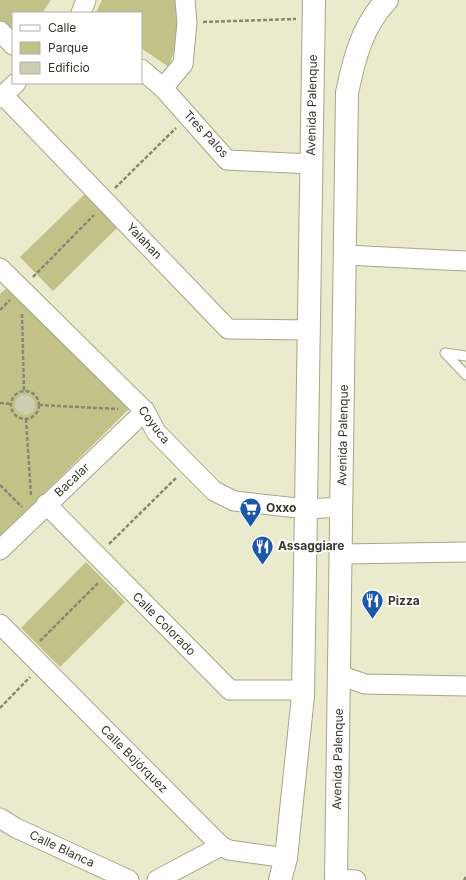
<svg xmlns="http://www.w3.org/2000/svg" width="466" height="880" font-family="Inter,sans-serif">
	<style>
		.green { fill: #c2c187 }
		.building { fill: #cdcdb1 }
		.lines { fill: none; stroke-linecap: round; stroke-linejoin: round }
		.service-casing { stroke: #a6a68a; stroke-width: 11 }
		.minor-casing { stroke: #a6a68a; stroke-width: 21 }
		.tertiary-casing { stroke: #a6a68a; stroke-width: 24 }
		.path { stroke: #888875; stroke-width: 2.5; stroke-dasharray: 4 2; stroke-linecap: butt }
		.service { stroke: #fff; stroke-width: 9 }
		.minor { stroke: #fff; stroke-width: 19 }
		.tertiary { stroke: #fff; stroke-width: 22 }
		.labels { text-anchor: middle; stroke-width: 4; stroke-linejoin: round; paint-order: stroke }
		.street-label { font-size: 12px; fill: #36362b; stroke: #fff }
		.poi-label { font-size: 12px; font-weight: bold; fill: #36362b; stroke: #fff; text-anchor: start }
	</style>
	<rect width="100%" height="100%" fill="#eaeacd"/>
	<g class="green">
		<path d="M0 0H51L42 13H13V40L0 26Z"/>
		<path d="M102 0H178V37L169 67 141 48V13H96Z"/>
		<path d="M85 194 118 227 53 291 20 257Z"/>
		<path d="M8 287 131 407 0 537V294Z"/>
		<path d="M86 562 125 602 60 667 21 628Z"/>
	</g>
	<circle class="building" cx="25" cy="405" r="10"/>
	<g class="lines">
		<defs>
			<path id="service" d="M466 356 445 353 466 375"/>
			<g id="minor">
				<path d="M81 13 86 0"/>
				<path d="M0 31 13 45"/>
				<path d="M141 69 163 88 227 160 311 164"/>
				<path d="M163 88 183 64 187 23 185 0"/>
				<path d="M3 95 228 329 309 330"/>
				<path d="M0 98 16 83"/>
				<path d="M345 255 466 261"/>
				<path d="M0 268 145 411 156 432 214 491 234 501 307 509 342 507"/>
				<path d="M46 504 230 690H294L303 696"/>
				<path d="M0 550 145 411"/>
				<path d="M342 554 466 552"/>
				<path d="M0 624 221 846 229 850 286 858"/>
				<path d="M339 675 365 684 466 686"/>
				<path d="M0 818 16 828 129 880"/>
				<path d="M336 879 356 880"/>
				<path d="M157 880 221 846"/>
			</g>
			<g id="tertiary">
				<path d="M280 880 286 858 303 696 314 0"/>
				<path d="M336 880 347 93C354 59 362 26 387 0"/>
			</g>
		</defs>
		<use href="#service" class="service-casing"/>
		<use href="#minor" class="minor-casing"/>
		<use href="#tertiary" class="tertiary-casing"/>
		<g class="path">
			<path d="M203 22 296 19"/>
			<path d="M115 188 176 128"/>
			<path d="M33 277 94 215"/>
			<path d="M0 310 10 300"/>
			<path d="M22 314 24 391"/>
			<circle cx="25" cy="405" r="14"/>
			<path d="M0 403 11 404"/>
			<path d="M39 405 118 409"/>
			<path d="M26 419 31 495"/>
			<path d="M0 485 22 507"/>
			<path d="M109 544 177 477"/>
			<path d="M40 641 99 582"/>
			<path d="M0 708 30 677"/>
			<path d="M464 880 466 877"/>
		</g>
		<use href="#service" class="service"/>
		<use href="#minor" class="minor"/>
		<use href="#tertiary" class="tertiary"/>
	</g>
	<defs>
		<symbol id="supermarket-pin" viewBox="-11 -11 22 30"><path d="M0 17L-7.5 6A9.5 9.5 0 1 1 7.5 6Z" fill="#1b58a9" stroke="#fff"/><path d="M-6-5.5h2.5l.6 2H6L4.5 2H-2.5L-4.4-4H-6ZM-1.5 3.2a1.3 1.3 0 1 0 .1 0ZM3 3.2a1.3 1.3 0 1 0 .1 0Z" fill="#fff"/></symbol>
		<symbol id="restaurant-pin" viewBox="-11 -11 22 30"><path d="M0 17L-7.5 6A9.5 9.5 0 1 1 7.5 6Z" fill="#1b58a9" stroke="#fff"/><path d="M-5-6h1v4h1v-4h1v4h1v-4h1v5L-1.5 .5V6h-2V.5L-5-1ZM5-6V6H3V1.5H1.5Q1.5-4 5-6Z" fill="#fff"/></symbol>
	</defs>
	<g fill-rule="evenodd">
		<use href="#supermarket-pin" x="238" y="496" width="25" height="34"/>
		<use href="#restaurant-pin" x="250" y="534" width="25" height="34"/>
		<use href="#restaurant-pin" x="360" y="588" width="25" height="34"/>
	</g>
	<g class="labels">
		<g class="street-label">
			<text transform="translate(312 105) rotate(-89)" y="4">Avenida Palenque</text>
			<text transform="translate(206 134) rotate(47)" y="4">Tres Palos</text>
			<text transform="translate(144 241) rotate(46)" y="4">Yalahan</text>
			<text transform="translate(154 425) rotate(53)" y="4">Coyuca</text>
			<text transform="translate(343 435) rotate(-89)" y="4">Avenida Palenque</text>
			<text transform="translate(72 480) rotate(-43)" y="4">Bacalar</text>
			<text transform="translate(164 624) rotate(45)" y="4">Calle Colorado</text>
			<text transform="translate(134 759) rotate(45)" y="4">Calle Bojórquez</text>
			<text transform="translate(338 759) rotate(-89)" y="4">Avenida Palenque</text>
			<text transform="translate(62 849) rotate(25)" y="4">Calle Blanca</text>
		</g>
		<g class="poi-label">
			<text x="266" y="512">Oxxo</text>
			<text x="278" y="550">Assaggiare</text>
			<text x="388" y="605">Pizza</text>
		</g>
	</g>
	<rect x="12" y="12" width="130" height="72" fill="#ffffff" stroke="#afafaa"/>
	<rect x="20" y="25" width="20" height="6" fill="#ffffff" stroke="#afafaa"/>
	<text x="48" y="32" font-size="12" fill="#36362b">Calle</text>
	<rect x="20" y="42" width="20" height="12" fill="#c2c187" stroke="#afafaa"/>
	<text x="48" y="52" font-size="12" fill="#36362b">Parque</text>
	<rect x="20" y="62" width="20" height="12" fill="#cdcdb1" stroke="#afafaa"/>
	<text x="48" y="72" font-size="12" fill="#36362b">Edificio</text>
</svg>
